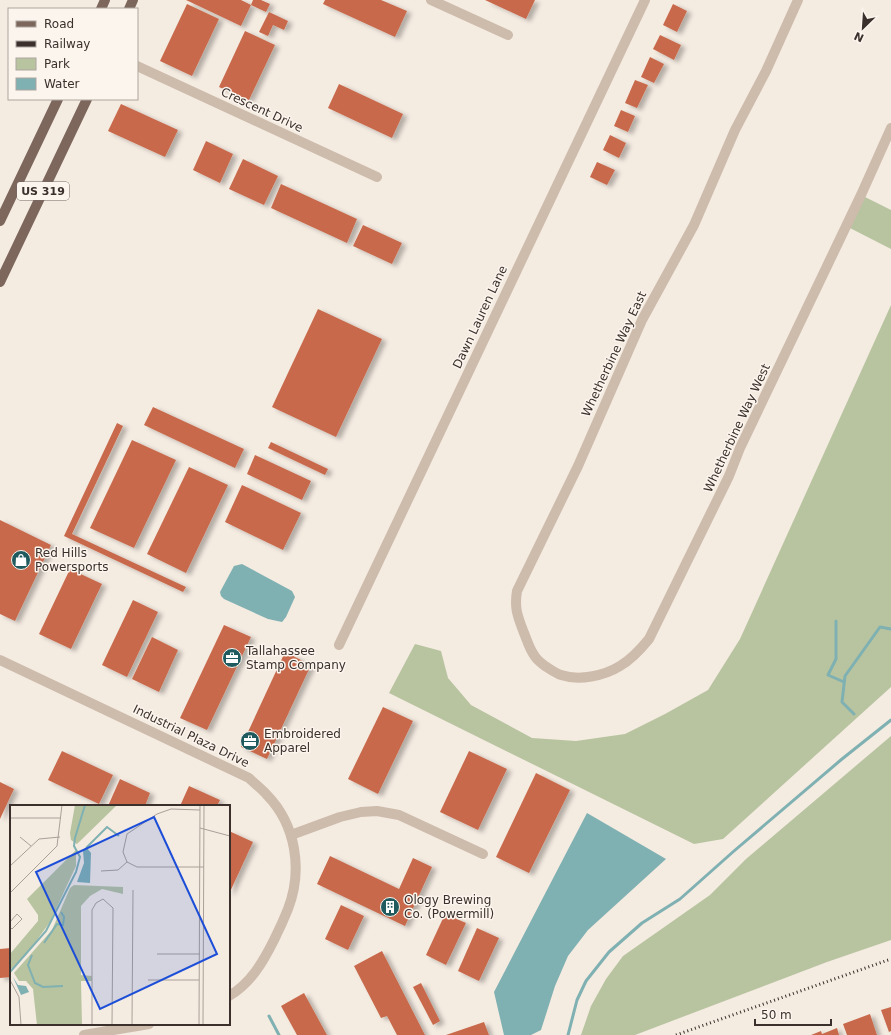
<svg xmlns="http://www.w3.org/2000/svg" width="891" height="1035" font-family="'DejaVu Sans',sans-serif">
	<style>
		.green { fill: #b8c4a0 }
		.water { fill: #7fb0b2 }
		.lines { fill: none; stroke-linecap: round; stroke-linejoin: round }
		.stream { stroke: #7fb0b2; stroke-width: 3 }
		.building { fill: #c8694b; filter: url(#shadow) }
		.street { stroke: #cdbbac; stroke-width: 10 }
		.primary { stroke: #7d675c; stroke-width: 10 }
		.rail { stroke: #3b302b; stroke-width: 3; stroke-dasharray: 1 3; stroke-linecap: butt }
		.labels { text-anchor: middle; stroke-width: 3; stroke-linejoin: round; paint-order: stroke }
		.shield { fill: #fbf5ee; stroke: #756b66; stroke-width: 1 }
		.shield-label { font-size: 11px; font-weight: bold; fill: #3b302b }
		.street-label { font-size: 12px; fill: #3b302b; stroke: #fbf5ee }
		.poi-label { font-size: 12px; fill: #3b302b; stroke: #fbf5ee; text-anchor: start }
		.inset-river { fill: none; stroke: #7fb0b2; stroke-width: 2 }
		.inset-road { fill: none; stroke: #aaa098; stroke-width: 1 }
		.view { fill: #1d4ed8; fill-opacity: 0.15; stroke: #1d4ed8; stroke-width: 2 }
		.inset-edge { fill: none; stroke: #3b302b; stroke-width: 2 }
	</style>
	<defs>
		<filter id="shadow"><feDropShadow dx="4.5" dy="2.5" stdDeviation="2" flood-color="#0004"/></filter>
	</defs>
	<rect width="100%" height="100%" fill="#f4ebe1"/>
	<g class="green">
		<path d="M861 195 891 210V249L846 226Z"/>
		<path d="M891 305V687L723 839 694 844 389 693 415 644 441 651 448 678 471 705 532 738 576 741 625 734 665 714 708 690 740 639Z"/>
		<path d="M891 736V940L827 962 635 1035H581L591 1006 606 979 623 956 710 895 746 859Z"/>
	</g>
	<g class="water">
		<path d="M242 564 292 591 295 597 286 617 282 622 268 619 224 599 221 596 220 592 234 566Z"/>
		<path d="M587 813 666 859 588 930 568 956 555 986 541 1030 531 1035H504L494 992Z"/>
	</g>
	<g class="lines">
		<g class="stream">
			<path d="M836 621V659L828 675 844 682"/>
			<path d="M854 714 842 702 845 676 880 627 891 629"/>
			<path d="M269 1016 279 1035"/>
			<path d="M568 1035 577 1000 586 981 609 952 642 923 680 899 734 851 842 759 891 720"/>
		</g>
	</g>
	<g class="building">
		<path d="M186 0H241L251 5 241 26Z"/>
		<path d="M253 0H261L270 4 266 12 251 5Z"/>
		<path d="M325 0H381L407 11 395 37 323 4Z"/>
		<path d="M485 0H535L526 19Z"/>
		<path d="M187 4 219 19 192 76 160 61Z"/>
		<path d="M673 4 687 11 677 32 663 25Z"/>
		<path d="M269 12 288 21 284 30 273 25 268 36 259 32Z"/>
		<path d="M245 31 275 45 249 100 219 87Z"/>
		<path d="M660 35 681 45 674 60 653 49Z"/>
		<path d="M650 57 664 64 654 83 641 77Z"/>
		<path d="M635 80 648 85 637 108 625 103Z"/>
		<path d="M339 84 403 114 392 138 328 108Z"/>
		<path d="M121 104 178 130 165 157 108 131Z"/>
		<path d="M621 110 635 116 628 132 614 126Z"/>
		<path d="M610 135 626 143 619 158 603 150Z"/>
		<path d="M206 141 233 154 220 183 193 170Z"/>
		<path d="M243 159 278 176 264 205 229 189Z"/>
		<path d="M597 162 615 170 607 185 590 177Z"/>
		<path d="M281 184 357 219 347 243 271 208Z"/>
		<path d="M363 225 402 243 392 264 353 246Z"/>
		<path d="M318 309 382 339 336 437 272 407Z"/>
		<path d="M153 407 244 449 235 468 144 425Z"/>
		<path d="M117 423 123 426 72 534 186 587 183 592 64 536Z"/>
		<path d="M132 440 176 460 134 548 90 528Z"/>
		<path d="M271 442 328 469 325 475 268 448Z"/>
		<path d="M255 455 311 481 302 500 247 474Z"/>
		<path d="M189 467 228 485 186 573 147 554Z"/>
		<path d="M242 485 301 513 283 550 225 522Z"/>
		<path d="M0 520 51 545 15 621 0 614Z"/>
		<path d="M70 569 102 584 71 649 39 634Z"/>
		<path d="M133 600 158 612 127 677 102 665Z"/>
		<path d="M224 625 251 637 207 730 180 718Z"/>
		<path d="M152 637 178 650 159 692 132 679Z"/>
		<path d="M285 652 311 665 267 759 241 747Z"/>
		<path d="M383 707 413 721 378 794 348 779Z"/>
		<path d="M62 751 113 775 99 804 48 780Z"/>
		<path d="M469 751 507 769 478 830 440 812Z"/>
		<path d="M536 773 570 790 529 873 496 857Z"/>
		<path d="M120 779 150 793 145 806H108Z"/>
		<path d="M0 782 14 789 0 819Z"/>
		<path d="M189 786 220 800 217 806H180Z"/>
		<path d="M229 831 253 842 229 894Z"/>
		<path d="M330 856 399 889 413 858 432 867 405 926 317 884Z"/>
		<path d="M341 905 364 916 348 950 325 939Z"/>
		<path d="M445 914 466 923 446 965 426 955Z"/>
		<path d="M477 928 499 938 479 981 458 971Z"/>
		<path d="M11 948V977L0 978V949Z"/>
		<path d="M382 951 425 1035H397L387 1016 381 1018 354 966Z"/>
		<path d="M421 983 440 1021 433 1025 413 987Z"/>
		<path d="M304 993 327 1035H297L281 1006Z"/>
		<path d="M891 1007V1031L889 1032 881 1010Z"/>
		<path d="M870 1014 877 1035H847L843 1024Z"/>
		<path d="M484 1022 489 1035H446Z"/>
		<path d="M837 1028 839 1035H811L821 1031 822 1034Z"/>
	</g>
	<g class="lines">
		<g class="street">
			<path d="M431 0 508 35"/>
			<path d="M798 0 766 71 735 130 694 225 642 320 578 466 517 591C514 609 518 617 524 633 527 640 529 648 534 655 536 659 541 663 545 666 550 669 555 673 561 675 579 681 604 676 620 666 632 659 640 650 649 639L729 476 740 448 861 195 891 128"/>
			<path d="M137 66 377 177"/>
			<path d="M339 645 645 0"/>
			<path d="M0 660 249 778C255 784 262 789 267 795 296 825 303 870 288 909 284 919 279 930 274 940 263 962 251 983 229 996"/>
			<path d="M291 835 340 817 361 812 377 811 399 815 483 854"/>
			<path d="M84 1035 149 1024"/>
		</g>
		<g class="primary">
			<path d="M101 9 105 0"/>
			<path d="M129 9 133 0"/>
			<path d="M0 221 58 99"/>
			<path d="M0 282 87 99"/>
		</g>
		<path class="rail" d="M676 1035 891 959"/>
	</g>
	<defs>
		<symbol id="shop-disc" viewBox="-11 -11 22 22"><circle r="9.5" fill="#1f5a5e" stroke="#fbf5ee"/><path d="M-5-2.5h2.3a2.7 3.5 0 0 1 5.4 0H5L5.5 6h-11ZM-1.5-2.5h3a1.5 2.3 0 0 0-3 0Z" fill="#fff"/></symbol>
		<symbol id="office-disc" viewBox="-11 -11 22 22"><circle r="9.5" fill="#1f5a5e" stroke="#fbf5ee"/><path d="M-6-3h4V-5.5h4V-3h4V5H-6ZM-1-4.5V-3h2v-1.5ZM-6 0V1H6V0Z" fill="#fff"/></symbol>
		<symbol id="building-disc" viewBox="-11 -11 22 22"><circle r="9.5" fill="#1f5a5e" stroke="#fbf5ee"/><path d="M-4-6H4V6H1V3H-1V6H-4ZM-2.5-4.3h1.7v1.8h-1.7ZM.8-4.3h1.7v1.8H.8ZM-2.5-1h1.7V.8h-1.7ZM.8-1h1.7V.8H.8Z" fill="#fff"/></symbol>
	</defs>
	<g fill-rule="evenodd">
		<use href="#shop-disc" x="10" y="549" width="22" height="22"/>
		<use href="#office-disc" x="221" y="647" width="22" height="22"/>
		<use href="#office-disc" x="239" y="730" width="22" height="22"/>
		<use href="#building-disc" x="379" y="896" width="22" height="22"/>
	</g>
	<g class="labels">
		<rect class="shield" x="17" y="182" width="52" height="18" rx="3"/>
		<g class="shield-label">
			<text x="43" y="195">US 319</text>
		</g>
		<g class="street-label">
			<text transform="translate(262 110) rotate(25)" y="4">Crescent Drive</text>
			<text transform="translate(480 317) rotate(-65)" y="4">Dawn Lauren Lane</text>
			<text transform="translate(614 354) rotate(-65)" y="4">Whetherbine Way East</text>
			<text transform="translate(737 428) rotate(-65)" y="4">Whetherbine Way West</text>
			<text transform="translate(191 736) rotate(26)" y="4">Industrial Plaza Drive</text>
		</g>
		<g class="poi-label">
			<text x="35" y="557">Red Hills<tspan x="35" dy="14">Powersports</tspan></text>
			<text x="246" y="655">Tallahassee<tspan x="246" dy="14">Stamp Company</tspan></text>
			<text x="264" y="738">Embroidered<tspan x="264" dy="14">Apparel</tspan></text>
			<text x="404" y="904">Ology Brewing<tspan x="404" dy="14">Co. (Powermill)</tspan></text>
		</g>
	</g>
	<g transform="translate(10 805)">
		<rect width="220" height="220" fill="#f4ebe1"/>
		<path d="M65 0H107L67 39 61 35 60 28ZM66 45V61L40 117 16 150 0 165V149L28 116V110L17 94ZM64 80 113 82V89L92 84 80 91 71 101V170L82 171V176H71L72 220H27L23 184 16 176H9L4 168 42 125 60 83Z" fill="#b8c4a0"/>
		<path d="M77 43 81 48 80 78 67 77 74 58 73 46ZM3 172 8 180 16 181 19 187 11 190Z" fill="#7fb0b2"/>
		<path class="inset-river" d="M76 43 97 22 109 31M34 138 47 119 53 120 54 112 51 107M22 150 18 160 25 178 33 182 53 181M0 167 36 126 66 67 70 52 64 41 65 33 75 0"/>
		<path class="inset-road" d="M190 5 161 4 147 9 117 29 113 47 117 57 127 62H194M0 13H51M190 23 220 31M10 32 21 41M0 61 29 34 50 32M91 66 108 65 117 57M0 88 47 41 52 0M0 117 7 109 12 114 2 124 0 122M147 149H190M0 175 9 192 11 220M138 175H189M82 220V105L86 98 93 94 103 103 102 220M122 220 123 85M189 220 190 0M193 220 194 0"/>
		<path class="view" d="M144 12 207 149 90 204 26 67Z"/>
		<rect width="220" height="220" class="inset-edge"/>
	</g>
	<rect x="8" y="8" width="130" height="92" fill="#fbf5ee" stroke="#aea6a0"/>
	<rect x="16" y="21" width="20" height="6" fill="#7d675c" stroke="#aea6a0"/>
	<text x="44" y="28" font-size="12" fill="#3b302b">Road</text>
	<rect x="16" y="41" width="20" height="6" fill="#3b302b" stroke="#aea6a0"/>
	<text x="44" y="48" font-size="12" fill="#3b302b">Railway</text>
	<rect x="16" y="58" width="20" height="12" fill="#b8c4a0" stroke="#aea6a0"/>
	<text x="44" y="68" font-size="12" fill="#3b302b">Park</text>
	<rect x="16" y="78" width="20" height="12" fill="#7fb0b2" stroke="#aea6a0"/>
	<text x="44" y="88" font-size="12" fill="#3b302b">Water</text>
	<g transform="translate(863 28) rotate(205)" stroke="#fbf5ee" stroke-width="3" paint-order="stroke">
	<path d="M0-3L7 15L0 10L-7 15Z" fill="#3b302b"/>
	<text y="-6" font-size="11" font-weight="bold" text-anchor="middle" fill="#3b302b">N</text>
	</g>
	<path d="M755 1019v6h76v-6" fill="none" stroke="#3b302b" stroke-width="2"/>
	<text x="761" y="1019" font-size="12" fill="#3b302b" stroke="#fbf5ee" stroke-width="3" paint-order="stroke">50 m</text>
</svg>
